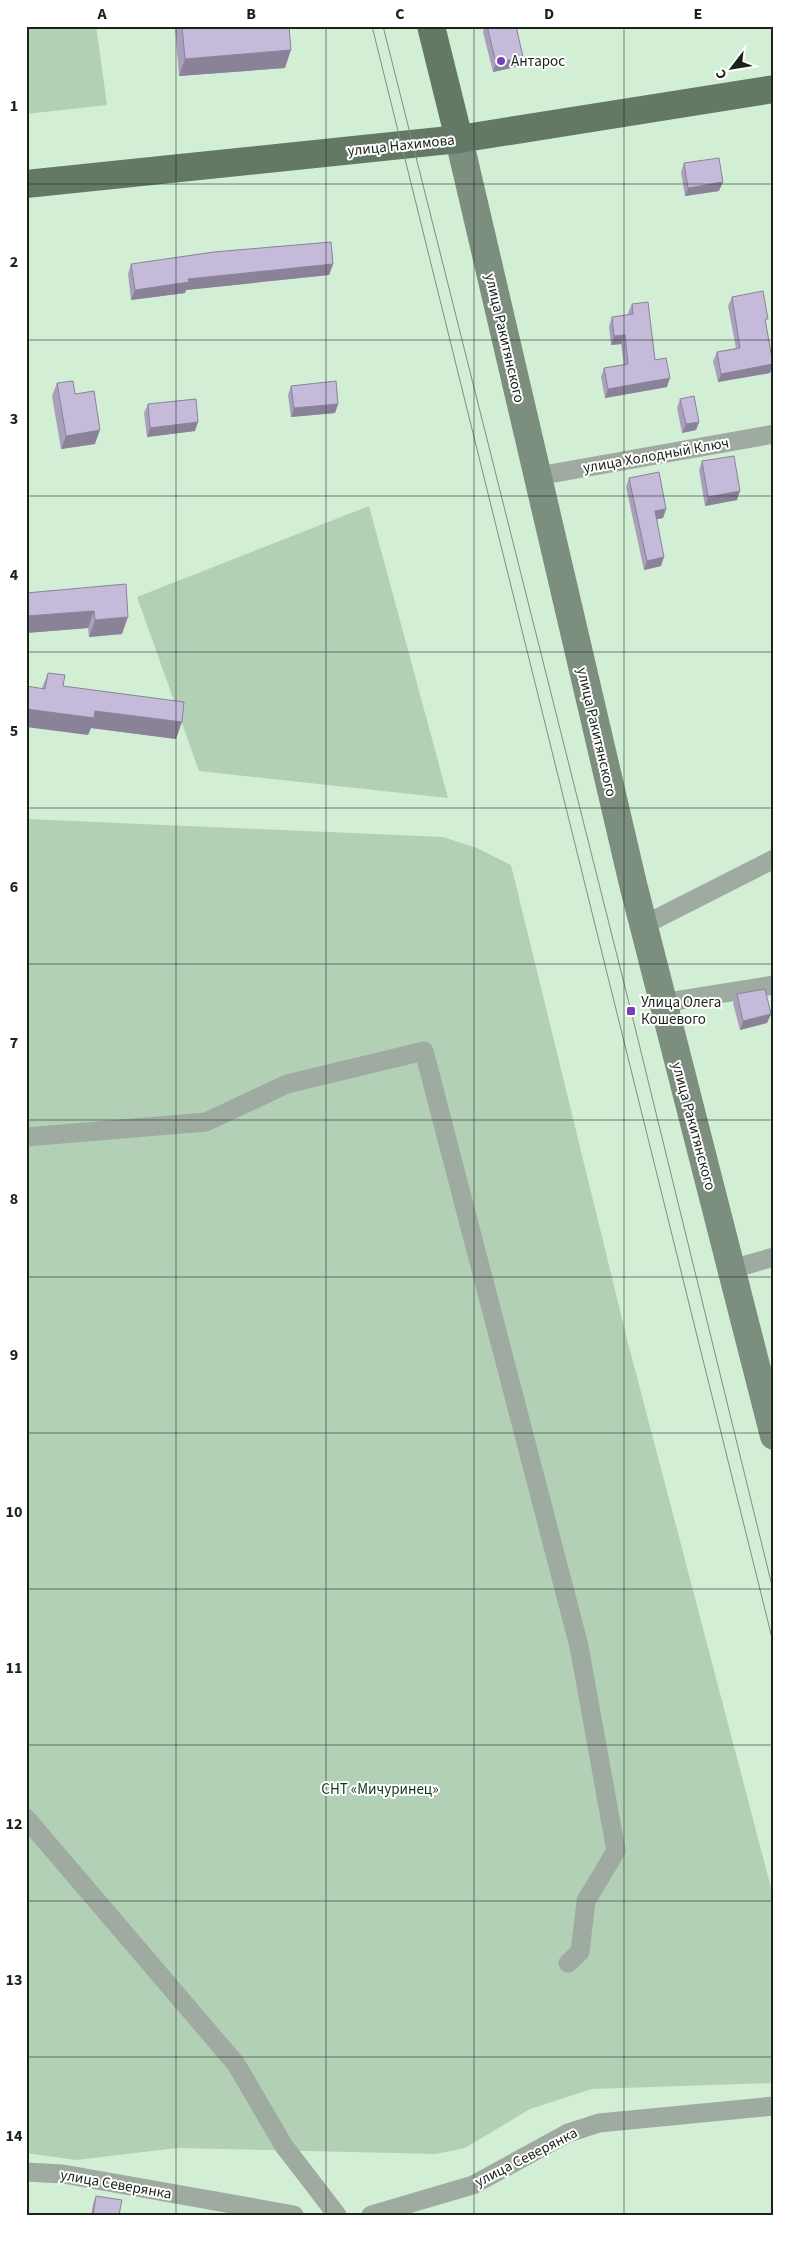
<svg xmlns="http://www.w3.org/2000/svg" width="800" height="2241" font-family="'Source Sans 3',sans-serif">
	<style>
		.green { fill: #b1d0b5 }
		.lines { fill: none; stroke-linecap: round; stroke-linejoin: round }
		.minor { stroke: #9faba0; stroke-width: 19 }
		.secondary { stroke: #7c8e7e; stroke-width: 28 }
		.primary { stroke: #637966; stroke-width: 28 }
		.tram { stroke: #7c917f; stroke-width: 1 }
		.wall { fill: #a9a0bb }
		.shaded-wall { fill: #8a8298 }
		.building { fill: #c5bad9; stroke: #8a8298 }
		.grid { fill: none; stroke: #19231a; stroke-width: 1; stroke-opacity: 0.55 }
		.poi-dot { fill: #7840b7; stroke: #fff; stroke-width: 2 }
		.labels { text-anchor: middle; stroke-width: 4; stroke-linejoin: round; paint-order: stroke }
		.poi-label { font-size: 15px; fill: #19231a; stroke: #fff; text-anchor: start }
		.street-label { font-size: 15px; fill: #19231a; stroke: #fff }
		.park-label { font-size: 15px; fill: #0e3518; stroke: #fff }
		.neatline { fill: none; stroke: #19231a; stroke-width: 2 }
		.grid-label { font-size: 16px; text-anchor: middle; font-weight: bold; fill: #19231a }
	</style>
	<rect width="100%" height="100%" fill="#d2efd6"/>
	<g class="green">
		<path d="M26 26H96L107 105 26 114Z"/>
		<path d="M369 506 448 798 199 771 137 597Z"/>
		<path d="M26 819 443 837 477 848 511 865 627 1339 774 1899V2083L592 2089 530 2109 465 2148 436 2154 177 2148 76 2160 26 2153Z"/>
	</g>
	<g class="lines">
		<g class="minor">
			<path d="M538 476 774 434"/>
			<path d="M644 925 774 859"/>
			<path d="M662 1003 774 985"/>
			<path d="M26 1137 206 1122 287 1084 424 1051 579 1646 616 1851 586 1901 580 1952 568 1963"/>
			<path d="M732 1269 774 1257"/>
			<path d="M26 1818 236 2064 284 2146 337 2215"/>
			<path d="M26 2172 63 2174 294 2215"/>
			<path d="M371 2215 473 2185 568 2133 599 2123 774 2106"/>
		</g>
		<path class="secondary" d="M459 139 633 884 774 1436"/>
		<g class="primary">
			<path d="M431 26 459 139"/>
			<path d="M26 184 459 139 774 89"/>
		</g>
		<g class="tram">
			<path d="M372 26 774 1646"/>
			<path d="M383 26 631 1011 774 1594"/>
		</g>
	</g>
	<g class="wall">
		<path d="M175 26H289L285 68 179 76Z"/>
		<path d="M485 26H516L520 66 493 72 483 32Z"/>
		<path d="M684 163 719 191 685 196 681 172Z"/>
		<path d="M131 264H333L329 275 186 290 185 293 131 300 128 274Z"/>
		<path d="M732 297 766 325 773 364 770 373 718 382 713 361 717 352 736 348 728 306Z"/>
		<path d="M632 304 667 387 605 398 601 377 604 368 624 365 621 344 611 345 609 326 612 317 629 315 628 313Z"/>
		<path d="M57 383 75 394 95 444 61 449 52 396Z"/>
		<path d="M291 386 338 404 335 413 291 417 288 395Z"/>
		<path d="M680 399 699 422 696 430 682 433 677 408Z"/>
		<path d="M148 404 195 431 147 437 144 413Z"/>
		<path d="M702 461 737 500 705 506 699 470Z"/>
		<path d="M629 478 666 509 663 518 657 519 661 566 644 570 626 487Z"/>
		<path d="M126 584 122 634 89 637 88 628 26 633Z"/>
		<path d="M48 673 63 686 176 739 91 728 88 735 42 688Z"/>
		<path d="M737 994 771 1014 767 1023 740 1030 733 1003Z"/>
		<path d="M96 2196 119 2215H91L93 2204Z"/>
	</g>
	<g class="shaded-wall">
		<path d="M291 50 285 68 179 76 185 59Z"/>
		<path d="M523 57 520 66 493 72 496 63Z"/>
		<path d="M723 182 719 191 685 196 688 188Z"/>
		<path d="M333 264 329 275 186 290 185 293 131 300 135 290 188 279Z"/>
		<path d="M625 335 621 344 611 345 614 336Z"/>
		<path d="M773 364 770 373 718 382 721 374Z"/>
		<path d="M670 378 667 387 605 398 608 389Z"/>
		<path d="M338 404 335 413 291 417 294 408Z"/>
		<path d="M198 422 195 431 147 437 150 428Z"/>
		<path d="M699 422 696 430 682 433 686 424Z"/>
		<path d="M100 430 95 444 61 449 66 436Z"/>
		<path d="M740 491 737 500 705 506 708 497Z"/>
		<path d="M666 509 663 518 652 520 655 511Z"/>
		<path d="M664 557 661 566 644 570 647 561Z"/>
		<path d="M94 611 88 628 26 633V616Z"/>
		<path d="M128 617 122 634 89 637 95 620Z"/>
		<path d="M26 709 95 711 182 722 176 739 91 728 88 735 26 727Z"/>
		<path d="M771 1014 767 1023 740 1030 743 1021Z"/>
	</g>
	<g class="building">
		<path d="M182 26H289L291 50 185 59Z"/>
		<path d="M487 26H516L523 57 496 63Z"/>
		<path d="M719 158 723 182 688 188 684 163Z"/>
		<path d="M331 242 333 264 188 279 189 282 135 290 131 264 214 252Z"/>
		<path d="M763 291 768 319H765L773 364 721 374 717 352 740 348 732 297Z"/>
		<path d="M648 302 655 360 666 358 670 378 608 389 604 368 628 364 625 335 614 336 612 317 633 314 632 304Z"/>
		<path d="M73 381 75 394 94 391 100 430 66 436 57 383Z"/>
		<path d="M336 381 338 404 294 408 291 386Z"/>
		<path d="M694 396 699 422 686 424 680 399Z"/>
		<path d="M196 399 198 422 150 428 148 404Z"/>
		<path d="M734 456 740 491 708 497 702 461Z"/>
		<path d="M659 472 666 509 655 511 664 557 647 561 629 478Z"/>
		<path d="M126 584 128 617 95 620 94 611 26 616V593Z"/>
		<path d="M48 673 65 675 63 686 184 702 182 722 95 711 94 718 26 709V686L45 689Z"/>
		<path d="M765 989 771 1014 743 1021 737 994Z"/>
		<path d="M96 2196 122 2200 119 2215H93Z"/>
	</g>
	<path class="grid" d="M176 26V2215M326 26V2215M474 26V2215M624 26V2215M26 184H774M26 340H774M26 496H774M26 652H774M26 808H774M26 964H774M26 1120H774M26 1277H774M26 1433H774M26 1589H774M26 1745H774M26 1901H774M26 2057H774"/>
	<g class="poi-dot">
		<circle cx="501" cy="61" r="5"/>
		<rect x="626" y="1006" width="10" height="10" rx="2.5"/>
	</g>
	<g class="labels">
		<g class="poi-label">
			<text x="511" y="66">Антарос</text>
			<text x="641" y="1007">Улица Олега<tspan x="641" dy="17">Кошевого</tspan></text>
		</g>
		<g class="street-label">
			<text transform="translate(401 145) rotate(-6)" y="5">улица Нахимова</text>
			<text transform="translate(505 338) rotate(77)" y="5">улица Ракитянского</text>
			<text transform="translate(656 455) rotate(-10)" y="5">улица Холодный Ключ</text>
			<text transform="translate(597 732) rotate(77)" y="5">улица Ракитянского</text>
			<text transform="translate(694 1126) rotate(75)" y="5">улица Ракитянского</text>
			<text transform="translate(526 2157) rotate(-27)" y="5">улица Северянка</text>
			<text transform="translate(116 2184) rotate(10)" y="5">улица Северянка</text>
		</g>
		<g class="park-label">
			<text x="380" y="1794">СНТ «Мичуринец»</text>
		</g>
	</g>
	<rect width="800" height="2241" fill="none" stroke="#ffffff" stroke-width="55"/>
	<g transform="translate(732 68) rotate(239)" stroke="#ffffff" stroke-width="4" paint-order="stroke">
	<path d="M0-4L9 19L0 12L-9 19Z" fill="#19231a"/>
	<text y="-8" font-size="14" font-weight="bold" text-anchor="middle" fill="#19231a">С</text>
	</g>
	<rect x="28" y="28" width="744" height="2186" class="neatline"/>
	<g class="grid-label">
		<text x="102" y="19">A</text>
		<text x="251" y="19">B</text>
		<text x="400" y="19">C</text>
		<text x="549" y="19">D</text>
		<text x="698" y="19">E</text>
		<text x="14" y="111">1</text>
		<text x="14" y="267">2</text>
		<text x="14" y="424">3</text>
		<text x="14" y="580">4</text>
		<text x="14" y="736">5</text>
		<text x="14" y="892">6</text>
		<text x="14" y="1048">7</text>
		<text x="14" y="1204">8</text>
		<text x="14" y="1360">9</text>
		<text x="14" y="1517">10</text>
		<text x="14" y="1673">11</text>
		<text x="14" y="1829">12</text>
		<text x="14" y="1985">13</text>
		<text x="14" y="2141">14</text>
	</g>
</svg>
